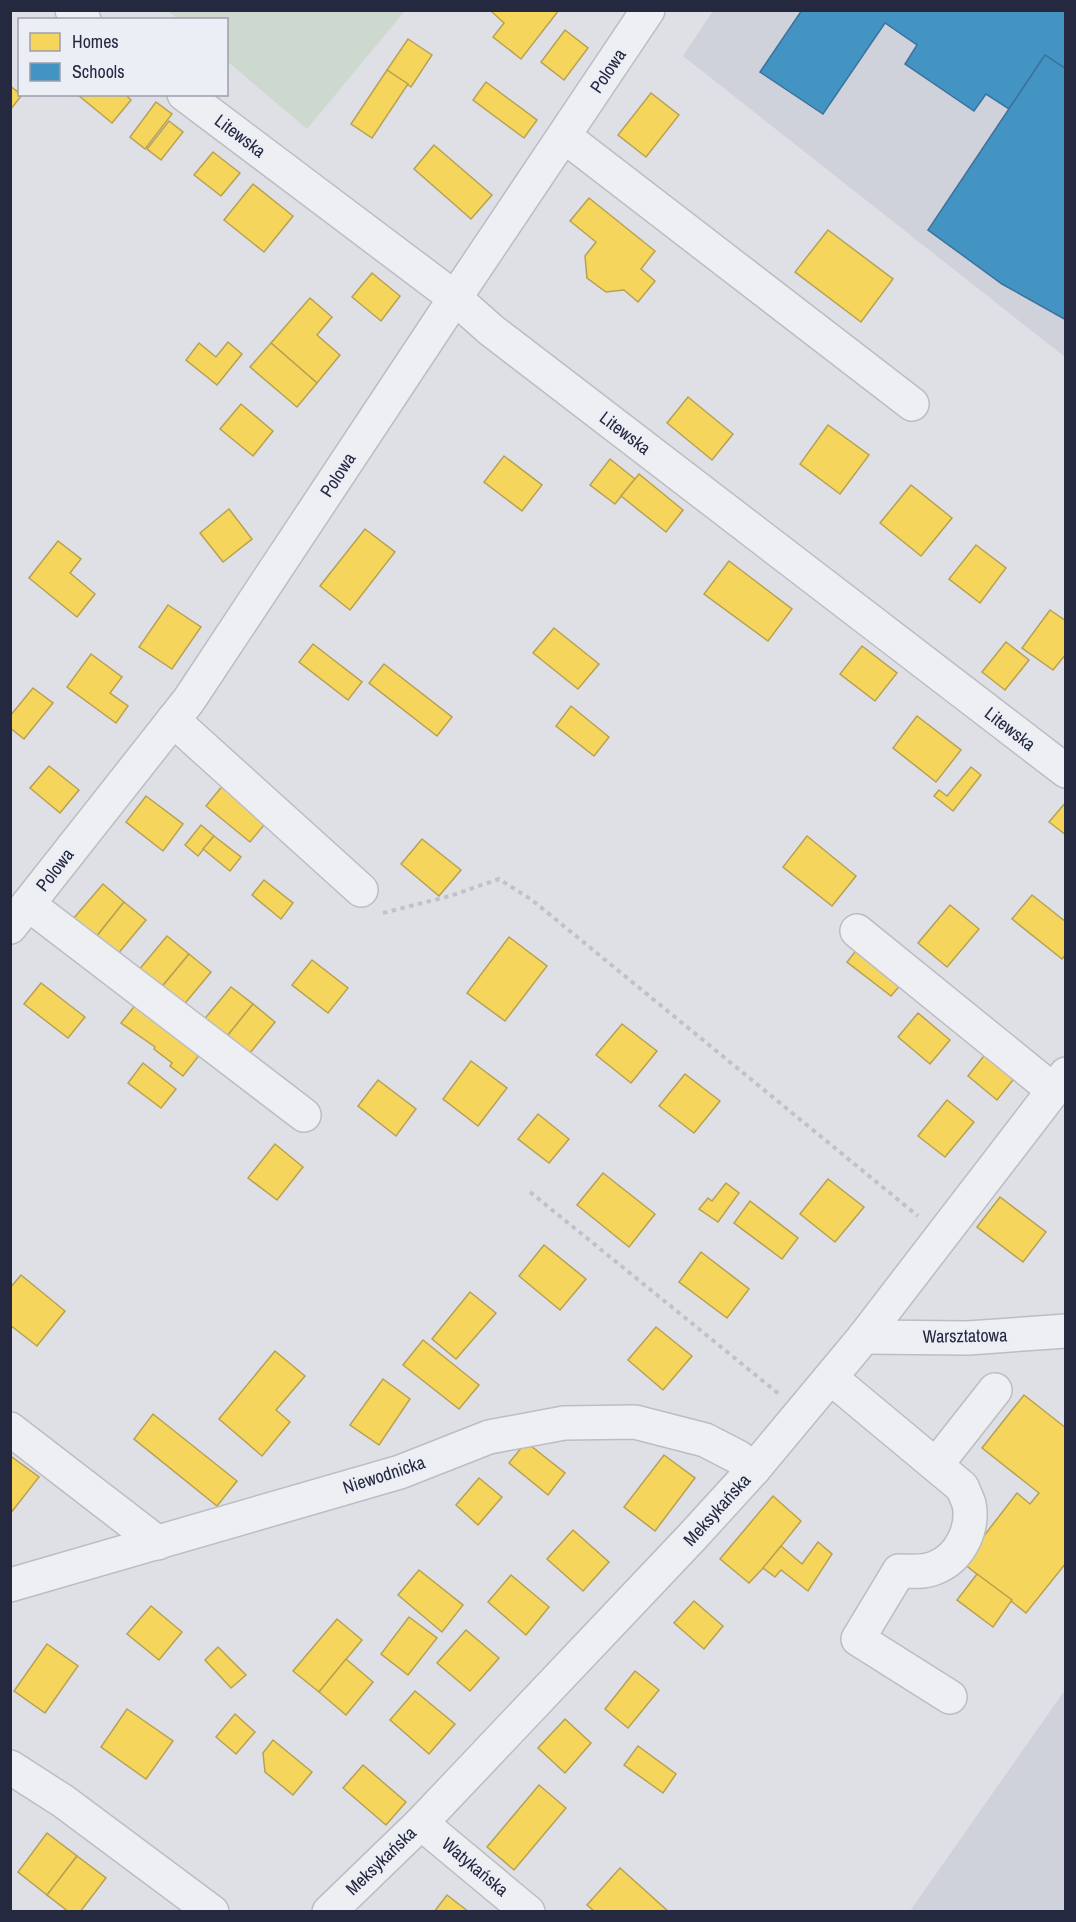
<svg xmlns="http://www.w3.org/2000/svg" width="1076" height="1922" font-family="'Archivo Narrow',sans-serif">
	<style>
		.built { fill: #cfd1db }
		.green { fill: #cdd9cf }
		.homes { fill: #f6d55c; stroke: #b7a154; stroke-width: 1.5 }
		.schools { fill: #4393c3; stroke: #3a739c; stroke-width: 1.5 }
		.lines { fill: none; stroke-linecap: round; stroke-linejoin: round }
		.minor-casing { stroke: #bcbdc3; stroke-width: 36 }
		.path { stroke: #c1c1c8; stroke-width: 4; stroke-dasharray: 4.5 4.5; stroke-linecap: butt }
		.minor { stroke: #eeeff2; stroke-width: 33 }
		.labels { text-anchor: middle; stroke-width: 6; stroke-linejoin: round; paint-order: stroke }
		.street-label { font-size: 18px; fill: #252940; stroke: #eceef6 }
	</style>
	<rect width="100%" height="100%" fill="#dfe0e5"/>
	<g class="built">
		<path d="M713 11H1065V357L683 56Z"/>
		<path d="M1065 1690V1911H910L931 1881Z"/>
	</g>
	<path class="green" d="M167 11H405L307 129 227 61 226 20 178 19Z"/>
	<g class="homes">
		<path d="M490 10H559L521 59 493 37 504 23Z"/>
		<path d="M565 30 588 48 564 80 541 62Z"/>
		<path d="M408 39 432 55 411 87 387 70Z"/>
		<path d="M387 70 408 84 372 138 351 124Z"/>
		<path d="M486 82 537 120 524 138 473 100Z"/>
		<path d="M10 86 22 95 10 110Z"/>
		<path d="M651 93 679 115 646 157 618 135Z"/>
		<path d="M125 94 131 100 112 123 78 95Z"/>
		<path d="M156 102 172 114 145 149 130 137Z"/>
		<path d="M169 121 183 132 161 160 147 149Z"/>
		<path d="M434 145 492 195 471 219 414 169Z"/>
		<path d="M213 152 240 173 221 196 194 175Z"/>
		<path d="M253 184 293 216 264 252 224 220Z"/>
		<path d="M589 198 655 251 641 269 655 281 638 302 624 290 606 292 587 278 585 256 596 242 570 221Z"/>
		<path d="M828 230 893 279 861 322 795 272Z"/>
		<path d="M372 273 400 296 381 321 352 297Z"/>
		<path d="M310 298 332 317 317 335 340 355 317 383 271 343Z"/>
		<path d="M228 342 242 354 217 385 186 360 199 343 216 357Z"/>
		<path d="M271 343 317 383 297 407 250 367Z"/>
		<path d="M688 397 733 434 712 460 667 423Z"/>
		<path d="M241 404 273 431 253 456 220 429Z"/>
		<path d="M828 425 869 455 840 494 800 464Z"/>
		<path d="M504 456 542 485 522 511 484 482Z"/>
		<path d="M610 459 635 479 615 504 590 485Z"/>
		<path d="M639 474 683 510 666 532 621 496Z"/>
		<path d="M911 485 952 518 921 556 880 523Z"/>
		<path d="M229 509 252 539 223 562 200 533Z"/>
		<path d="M365 529 395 552 350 610 320 586Z"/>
		<path d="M58 541 81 559 70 573 95 594 77 617 29 578Z"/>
		<path d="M976 545 1006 568 980 603 949 579Z"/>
		<path d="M729 561 792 609 768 641 704 594Z"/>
		<path d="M168 605 201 627 172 669 139 647Z"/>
		<path d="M1050 610 1066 621V654L1053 670 1022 648Z"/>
		<path d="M554 628 599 664 578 689 533 653Z"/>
		<path d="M1006 642 1029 660 1005 690 982 672Z"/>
		<path d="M313 644 362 682 348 700 299 662Z"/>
		<path d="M862 646 897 673 875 701 840 674Z"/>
		<path d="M91 654 122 677 110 693 128 706 116 723 67 687Z"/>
		<path d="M384 664 452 717 437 736 369 683Z"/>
		<path d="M33 688 53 703 24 739 10 728V716Z"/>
		<path d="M571 706 609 737 594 756 556 726Z"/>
		<path d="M917 716 961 750 936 782 893 748Z"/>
		<path d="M49 766 79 790 60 813 30 788Z"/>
		<path d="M971 767 981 775 953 811 934 796 939 790 947 796Z"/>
		<path d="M224 784 268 820 250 842 206 806Z"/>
		<path d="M146 796 183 824 163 851 126 822Z"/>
		<path d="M1066 802V835L1049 822Z"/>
		<path d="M201 825 214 836 198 856 185 845Z"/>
		<path d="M214 836 241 857 230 871 203 849Z"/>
		<path d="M807 836 856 876 832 906 783 867Z"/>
		<path d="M422 839 461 870 439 896 401 864Z"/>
		<path d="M264 880 293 903 281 919 252 895Z"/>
		<path d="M103 884 124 902 96 937 73 919Z"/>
		<path d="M1032 895 1066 922V954L1062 959 1012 919Z"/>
		<path d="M124 902 146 920 117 955 96 937Z"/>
		<path d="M950 905 979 929 947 967 918 943Z"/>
		<path d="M167 936 189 954 160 989 138 971Z"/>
		<path d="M509 937 547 966 505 1021 467 993Z"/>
		<path d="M858 948 902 983 891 996 847 962Z"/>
		<path d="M189 954 211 972 182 1007 160 989Z"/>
		<path d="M312 960 348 988 328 1013 292 985Z"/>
		<path d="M41 983 85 1017 68 1038 24 1004Z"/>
		<path d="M231 987 253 1004 224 1040 202 1022Z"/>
		<path d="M137 1003 201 1053 183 1076 170 1066 172 1063 154 1049 155 1047 121 1023Z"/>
		<path d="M253 1004 275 1022 246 1058 224 1040Z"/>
		<path d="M918 1013 950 1040 930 1064 898 1037Z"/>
		<path d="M622 1024 657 1051 631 1083 596 1055Z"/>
		<path d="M987 1052 1017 1075 997 1100 968 1076Z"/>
		<path d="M471 1061 507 1088 478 1126 443 1099Z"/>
		<path d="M143 1063 176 1089 161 1108 128 1083Z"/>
		<path d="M685 1074 720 1101 694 1133 659 1106Z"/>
		<path d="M378 1080 416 1109 396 1136 358 1106Z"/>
		<path d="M947 1100 974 1122 945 1157 918 1136Z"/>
		<path d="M538 1114 569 1139 549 1163 518 1139Z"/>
		<path d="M275 1144 303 1167 277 1200 248 1178Z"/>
		<path d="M603 1173 655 1214 629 1247 577 1205Z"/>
		<path d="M828 1179 864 1207 835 1242 800 1214Z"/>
		<path d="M726 1183 739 1193 718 1222 699 1209 708 1198 712 1201Z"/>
		<path d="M1000 1197 1046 1232 1023 1262 977 1227Z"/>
		<path d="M750 1201 798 1238 782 1259 734 1223Z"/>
		<path d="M544 1245 586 1279 560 1310 519 1276Z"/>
		<path d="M701 1252 749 1289 727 1318 679 1282Z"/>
		<path d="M21 1275 65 1311 37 1346 10 1325V1288Z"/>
		<path d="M470 1292 496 1313 456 1359 432 1339Z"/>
		<path d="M656 1327 692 1356 663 1390 628 1360Z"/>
		<path d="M423 1340 479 1385 459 1409 403 1365Z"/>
		<path d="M275 1351 305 1376 276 1410 290 1422 262 1456 219 1419Z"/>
		<path d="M383 1379 410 1399 379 1445 350 1425Z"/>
		<path d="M1024 1395 1066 1428V1563L1026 1613 963 1563 1017 1493 1030 1504 1039 1493 982 1448Z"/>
		<path d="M153 1414 237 1481 217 1506 134 1439Z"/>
		<path d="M526 1442 565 1473 548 1495 509 1463Z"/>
		<path d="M664 1455 695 1478 655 1531 624 1507Z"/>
		<path d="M12 1457 39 1477 10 1514V1459Z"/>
		<path d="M479 1478 502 1497 478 1525 456 1505Z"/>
		<path d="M773 1496 801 1521 766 1565 749 1583 720 1559Z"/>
		<path d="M573 1530 609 1562 583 1591 547 1559Z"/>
		<path d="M818 1542 832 1554 808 1591 781 1570 775 1577 763 1568 781 1546 802 1564Z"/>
		<path d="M419 1570 463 1605 442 1632 398 1595Z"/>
		<path d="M977 1574 1012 1600 993 1627 957 1600Z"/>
		<path d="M511 1575 549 1607 526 1635 488 1602Z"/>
		<path d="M694 1601 723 1626 704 1649 674 1623Z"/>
		<path d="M151 1606 182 1632 159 1660 127 1634Z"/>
		<path d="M409 1617 437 1638 408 1675 381 1654Z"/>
		<path d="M337 1619 362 1640 319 1692 293 1671Z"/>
		<path d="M466 1630 499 1658 470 1691 437 1663Z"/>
		<path d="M47 1644 78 1666 45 1713 14 1691Z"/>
		<path d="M218 1647 246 1675 231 1688 205 1660Z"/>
		<path d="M346 1659 373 1682 346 1715 319 1692Z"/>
		<path d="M635 1671 659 1690 628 1728 605 1709Z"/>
		<path d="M415 1691 455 1724 429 1754 390 1720Z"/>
		<path d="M127 1709 173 1741 146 1779 101 1747Z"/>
		<path d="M235 1714 255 1732 236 1754 216 1737Z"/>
		<path d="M565 1719 591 1743 565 1773 538 1748Z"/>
		<path d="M273 1740 312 1772 293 1795 265 1772 263 1753Z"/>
		<path d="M638 1746 676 1774 663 1793 624 1765Z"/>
		<path d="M363 1765 406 1802 386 1825 343 1788Z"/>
		<path d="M539 1785 566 1808 514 1870 487 1847Z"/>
		<path d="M47 1833 77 1856 47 1895 18 1872Z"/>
		<path d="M77 1856 106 1878 80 1912H69L47 1895Z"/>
		<path d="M620 1868 669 1912H595L587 1905Z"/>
		<path d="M447 1895 469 1912H434Z"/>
	</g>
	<g class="schools">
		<path d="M802 10H1066V69L1045 55 1009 109 986 94 974 111 905 64 917 45 885 23 823 114 760 72Z"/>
		<path d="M1045 55 1066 69V320L1002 284 928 230Z"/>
	</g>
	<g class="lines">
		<defs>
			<g id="minor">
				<path d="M72 10 84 20"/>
				<path d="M184 94 455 298 491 330 1066 771"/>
				<path d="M564 136 912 404"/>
				<path d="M173 720 361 890"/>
				<path d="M28 904 304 1115"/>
				<path d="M10 927 189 700 455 298 648 10"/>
				<path d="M857 931 1053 1090"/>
				<path d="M864 1337 968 1338 1066 1331"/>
				<path d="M831 1378 962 1487C964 1492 967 1498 969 1504 974 1529 960 1557 937 1567 925 1573 912 1571 899 1571L858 1639 950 1697"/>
				<path d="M10 1429 158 1543"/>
				<path d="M936 1465 995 1390"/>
				<path d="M10 1585 400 1472 489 1437 564 1423 635 1422 705 1440 738 1457 754 1469"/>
				<path d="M10 1767 63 1801 212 1912"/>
				<path d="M421 1823 528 1912"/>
				<path d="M329 1912 421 1823 692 1537 754 1469 864 1337 1066 1074"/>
			</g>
		</defs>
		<use href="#minor" class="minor-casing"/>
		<g class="path">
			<path d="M383 913 450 896 499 879 532 900 918 1216"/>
			<path d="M530 1192 779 1394"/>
		</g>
		<use href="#minor" class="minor"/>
	</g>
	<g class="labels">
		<g class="street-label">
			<text transform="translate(608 71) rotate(-56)" y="6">Polowa</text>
			<text transform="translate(240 136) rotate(37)" y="6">Litewska</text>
			<text transform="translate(625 433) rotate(37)" y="6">Litewska</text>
			<text transform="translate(338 475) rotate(-57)" y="6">Polowa</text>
			<text transform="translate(1010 729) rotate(38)" y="6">Litewska</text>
			<text transform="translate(55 870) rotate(-52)" y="6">Polowa</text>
			<text transform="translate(965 1336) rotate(-1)" y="6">Warsztatowa</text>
			<text transform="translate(384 1475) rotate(-18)" y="6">Niewodnicka</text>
			<text transform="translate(717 1510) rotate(-48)" y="6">Meksykańska</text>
			<text transform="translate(381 1861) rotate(-44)" y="6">Meksykańska</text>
			<text transform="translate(475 1867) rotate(40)" y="6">Watykańska</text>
		</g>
	</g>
	<rect width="1076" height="1922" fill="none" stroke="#252940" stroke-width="24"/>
	<rect x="18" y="18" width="210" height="78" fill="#eceef6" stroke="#9c9fad" stroke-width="1.5"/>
	<rect x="30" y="33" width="30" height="18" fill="#f6d55c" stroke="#9c9fad" stroke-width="1.5"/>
	<text x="72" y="48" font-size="18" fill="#252940">Homes</text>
	<rect x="30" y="63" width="30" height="18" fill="#4393c3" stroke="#9c9fad" stroke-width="1.5"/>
	<text x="72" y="78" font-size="18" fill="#252940">Schools</text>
</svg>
